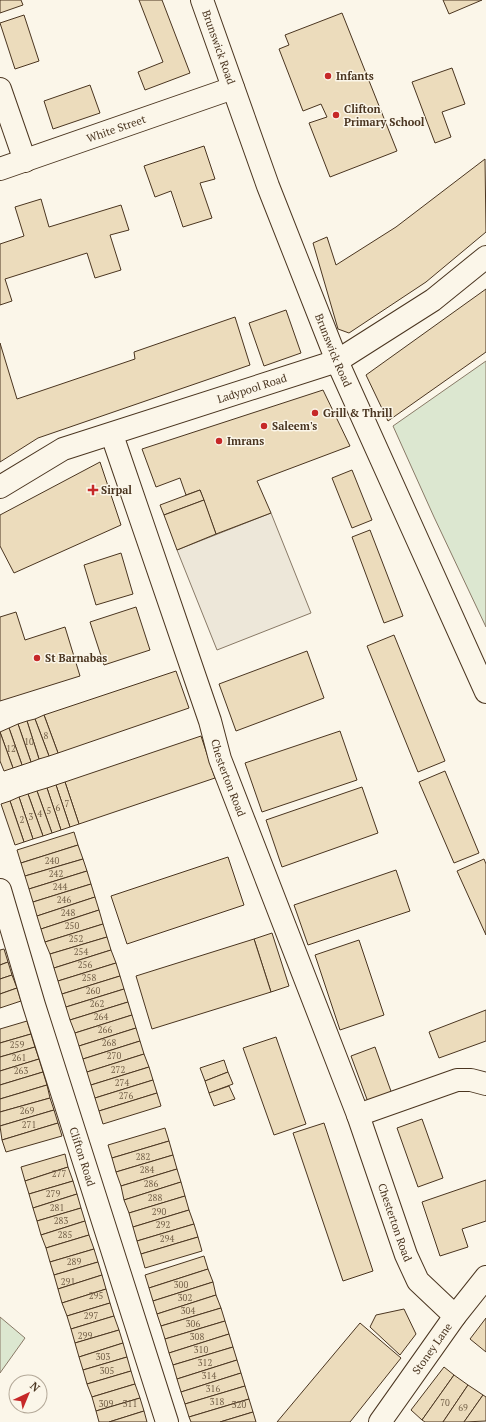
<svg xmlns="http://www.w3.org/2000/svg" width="486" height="1422" font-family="'PT Serif',serif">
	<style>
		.green { fill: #dce7d0; stroke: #887966 }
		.parking { fill: #ede7d9; stroke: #887966 }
		.building { fill: #ecdcbc; stroke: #4a3520 }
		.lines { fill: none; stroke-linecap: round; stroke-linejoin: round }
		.minor-casing { stroke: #4a3520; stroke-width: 24 }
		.minor { stroke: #fbf6e9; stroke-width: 22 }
		.poi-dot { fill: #c62828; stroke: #fbf6e9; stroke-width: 1.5 }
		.labels { text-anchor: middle; stroke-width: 3; stroke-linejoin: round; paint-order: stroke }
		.number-label { font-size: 9px; fill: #725f47 }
		.street-label { font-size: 11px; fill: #4a3520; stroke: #fbf6e9 }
		.poi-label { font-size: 11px; font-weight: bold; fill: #4a3520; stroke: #fbf6e9; text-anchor: start }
	</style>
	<rect width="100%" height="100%" fill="#fbf6e9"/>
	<g class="green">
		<path d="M486 361V627L434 517 393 426Z"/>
		<path d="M0 1317 25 1338 0 1373Z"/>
	</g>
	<path class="parking" d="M271 513 311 613 217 650 177 550Z"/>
	<g class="building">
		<path d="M0 0H21L23 5 0 13Z"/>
		<path d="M139 0H162L190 73 145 90 138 72 163 62Z"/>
		<path d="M443 0H482L449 14Z"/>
		<path d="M342 13 397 151 330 177 309 123 327 117 321 104 303 111 279 49 289 45 285 35Z"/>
		<path d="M24 15 39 61 15 69 0 23Z"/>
		<path d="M452 68 465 104 442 112 451 137 435 143 412 82Z"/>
		<path d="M90 85 100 113 53 129 44 101Z"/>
		<path d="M204 146 215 179 200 183 212 218 183 227 171 191 155 197 144 166Z"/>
		<path d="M485 159 486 232 426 282 349 333 338 329 313 243 327 237 336 265 396 227Z"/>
		<path d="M41 199 49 227 121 205 129 230 110 235 121 270 95 278 87 253 5 279 12 301 0 305V244L24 236 15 207Z"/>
		<path d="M486 289V352L388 421 366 375Z"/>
		<path d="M286 310 301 353 264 366 249 323Z"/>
		<path d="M235 317 250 365 38 438 0 462V343L17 399 135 359 134 352Z"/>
		<path d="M323 390 350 446 257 481 271 513 216 534 200 490 186 495 180 478 156 487 142 449Z"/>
		<path d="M100 462 121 525 14 573 0 546V515Z"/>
		<path d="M352 470 372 520 352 528 332 478Z"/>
		<path d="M200 490 204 500 164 515 160 505Z"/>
		<path d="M204 500 216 534 177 550 164 515Z"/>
		<path d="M370 530 403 616 384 623 352 537Z"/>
		<path d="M121 553 133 594 96 605 84 565Z"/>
		<path d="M136 607 150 650 104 665 90 622Z"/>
		<path d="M16 612 25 640 65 627 80 676 0 701V617Z"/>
		<path d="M394 635 445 761 418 772 367 646Z"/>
		<path d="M307 651 324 698 236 731 219 684Z"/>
		<path d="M176 671 189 708 58 753 44 715Z"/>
		<path d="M44 715 58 753 49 756 35 719Z"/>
		<path d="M35 719 49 756 39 759 27 721Z"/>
		<path d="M27 721 39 759 31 762 18 724Z"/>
		<path d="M18 724 31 762 22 765 9 728Z"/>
		<path d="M9 728 22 765 13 768 0 732Z"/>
		<path d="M340 731 357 780 262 812 245 763Z"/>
		<path d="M0 732 13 768 4 771 0 761Z"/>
		<path d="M201 736 215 778 79 824 65 782Z"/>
		<path d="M445 771 479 853 454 863 419 782Z"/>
		<path d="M65 782 79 824 70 827 56 785Z"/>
		<path d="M56 785 70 827 61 830 47 788Z"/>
		<path d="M362 787 378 833 282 867 266 820Z"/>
		<path d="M47 788 61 830 52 833 37 791Z"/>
		<path d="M37 791 52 833 43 836 28 794Z"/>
		<path d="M28 794 43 836 33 839 19 797Z"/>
		<path d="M19 797 33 839 24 842 10 801Z"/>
		<path d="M10 801 24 842 15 845 1 804Z"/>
		<path d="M74 832 78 845 21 863 17 850Z"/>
		<path d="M78 845 83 859 25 876 21 863Z"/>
		<path d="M228 857 244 905 127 944 111 896Z"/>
		<path d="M83 859 87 871 29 889 25 876Z"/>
		<path d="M484 859 486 864V935L457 871Z"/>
		<path d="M396 870 410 911 308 945 294 905Z"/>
		<path d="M87 871 91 884 33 902 29 889Z"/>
		<path d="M91 884 95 897 37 916 33 902Z"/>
		<path d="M95 897 99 910 41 929 37 916Z"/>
		<path d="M99 910 103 924 45 942 41 929Z"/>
		<path d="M103 924 107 937 50 954 45 942Z"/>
		<path d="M272 933 289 986 271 992 254 939Z"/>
		<path d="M107 937 111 950 54 968 50 954Z"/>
		<path d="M254 939 271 992 152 1029 136 976Z"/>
		<path d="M359 940 384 1015 340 1030 315 955Z"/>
		<path d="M4 949 8 962 0 965V950Z"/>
		<path d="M111 950 116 963 58 981 54 968Z"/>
		<path d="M8 962 12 975 0 979V965Z"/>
		<path d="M116 963 120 976 62 994 58 981Z"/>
		<path d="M12 975 17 988 0 994V979Z"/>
		<path d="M120 976 124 989 66 1007 62 994Z"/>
		<path d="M17 988 21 1001 0 1008V994Z"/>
		<path d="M124 989 128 1002 70 1020 66 1007Z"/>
		<path d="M128 1002 132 1015 75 1033 70 1020Z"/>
		<path d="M486 1010V1041L439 1058 429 1032Z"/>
		<path d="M132 1015 136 1028 79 1046 75 1033Z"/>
		<path d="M27 1021 31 1034 0 1043V1029Z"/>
		<path d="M136 1028 140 1041 83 1059 79 1046Z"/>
		<path d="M31 1034 35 1047 0 1057V1043Z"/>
		<path d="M276 1037 306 1124 274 1135 243 1048Z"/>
		<path d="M140 1041 144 1054 87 1072 83 1059Z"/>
		<path d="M35 1047 39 1059 0 1071V1057Z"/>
		<path d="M375 1047 392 1094 368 1102 351 1056Z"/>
		<path d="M144 1054 149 1067 91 1085 87 1072Z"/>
		<path d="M39 1059 43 1072 0 1085V1071Z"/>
		<path d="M224 1060 228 1072 205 1081 200 1068Z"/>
		<path d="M149 1067 153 1080 95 1098 91 1085Z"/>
		<path d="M43 1072 47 1085 0 1099V1085Z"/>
		<path d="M228 1072 233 1084 209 1093 205 1081Z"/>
		<path d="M153 1080 157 1093 99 1111 95 1098Z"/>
		<path d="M47 1085 50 1098 0 1112V1099Z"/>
		<path d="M229 1086 235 1099 214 1106 209 1093Z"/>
		<path d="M157 1093 161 1106 103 1124 99 1111Z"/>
		<path d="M50 1098 54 1110 0 1126V1112Z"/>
		<path d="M54 1110 58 1123 2 1140 0 1126Z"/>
		<path d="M422 1119 443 1178 418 1187 397 1128Z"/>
		<path d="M58 1123 62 1136 6 1152 2 1140Z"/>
		<path d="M324 1123 373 1271 343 1281 293 1133Z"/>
		<path d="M165 1128 169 1141 112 1158 108 1145Z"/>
		<path d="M169 1141 173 1155 116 1172 112 1158Z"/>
		<path d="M65 1154 68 1167 25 1181 21 1167Z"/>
		<path d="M173 1155 177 1169 121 1186 116 1172Z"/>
		<path d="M68 1167 73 1181 29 1194 25 1181Z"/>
		<path d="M177 1169 181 1182 124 1200 121 1186Z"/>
		<path d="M486 1180V1221L462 1229 468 1247 440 1256 422 1202Z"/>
		<path d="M73 1181 77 1194 33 1208 29 1194Z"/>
		<path d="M181 1182 185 1196 129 1213 124 1200Z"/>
		<path d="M77 1194 81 1208 37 1221 33 1208Z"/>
		<path d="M185 1196 189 1210 133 1227 129 1213Z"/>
		<path d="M81 1208 85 1221 41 1235 37 1221Z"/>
		<path d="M189 1210 194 1224 137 1241 133 1227Z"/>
		<path d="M85 1221 89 1235 46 1248 41 1235Z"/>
		<path d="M194 1224 198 1237 141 1254 137 1241Z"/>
		<path d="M89 1235 94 1249 50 1262 46 1248Z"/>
		<path d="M198 1237 202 1251 145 1268 141 1254Z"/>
		<path d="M94 1249 98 1262 54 1275 50 1262Z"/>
		<path d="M204 1256 208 1269 149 1288 145 1275Z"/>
		<path d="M98 1262 102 1275 58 1289 54 1275Z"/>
		<path d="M208 1269 213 1282 153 1301 149 1288Z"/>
		<path d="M102 1275 106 1289 62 1303 58 1289Z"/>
		<path d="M213 1282 216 1295 157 1314 153 1301Z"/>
		<path d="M106 1289 110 1303 67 1316 62 1303Z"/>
		<path d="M216 1295 221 1308 161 1326 157 1314Z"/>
		<path d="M110 1303 114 1316 71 1329 67 1316Z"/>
		<path d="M221 1308 225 1321 165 1339 161 1326Z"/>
		<path d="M404 1309 416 1334 400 1355 370 1327 376 1315Z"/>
		<path d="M114 1316 119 1330 75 1343 71 1329Z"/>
		<path d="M486 1318V1352L470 1339Z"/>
		<path d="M225 1321 229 1334 169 1353 165 1339Z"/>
		<path d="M360 1323 401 1358 350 1422H277Z"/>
		<path d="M119 1330 123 1343 79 1357 75 1343Z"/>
		<path d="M229 1334 233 1347 173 1365 169 1353Z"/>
		<path d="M123 1343 127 1357 83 1370 79 1357Z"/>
		<path d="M233 1347 237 1360 177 1379 173 1365Z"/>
		<path d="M127 1357 131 1371 87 1384 83 1370Z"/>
		<path d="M237 1360 241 1373 181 1392 177 1379Z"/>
		<path d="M444 1367 454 1375 422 1420 411 1410Z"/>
		<path d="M131 1371 135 1384 92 1397 87 1384Z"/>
		<path d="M241 1373 245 1386 185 1404 181 1392Z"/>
		<path d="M454 1375 468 1385 443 1422H425L422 1420Z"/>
		<path d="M135 1384 140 1398 96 1411 92 1397Z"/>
		<path d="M468 1385 483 1395 464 1422H443Z"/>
		<path d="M245 1386 249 1399 189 1417 185 1404Z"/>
		<path d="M483 1395 486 1397V1421L464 1422Z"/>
		<path d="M140 1398 144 1411 109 1422H99L96 1411Z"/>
		<path d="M249 1399 253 1412 220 1422H191L189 1417Z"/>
		<path d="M144 1411 147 1422H109Z"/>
		<path d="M253 1412 256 1422H220Z"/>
	</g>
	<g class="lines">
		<defs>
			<g id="minor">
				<path id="s1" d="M202 0 268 186 337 361 486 692"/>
				<path d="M0 89 25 161"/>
				<path id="s2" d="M0 169 233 88"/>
				<path id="s3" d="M112 435 210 721 220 759 358 1115 406 1255 418 1281 455 1316"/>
				<path id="s4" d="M0 487 63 449 337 361 433 300 486 257"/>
				<path id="s5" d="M0 890 34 1005 167 1422"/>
				<path d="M358 1115 457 1080H471L486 1084"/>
				<path id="s6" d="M380 1422 455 1316 486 1277"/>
			</g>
		</defs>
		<use href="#minor" class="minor-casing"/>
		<use href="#minor" class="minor"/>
	</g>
	<g class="poi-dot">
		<circle cx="328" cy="76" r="4"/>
		<circle cx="336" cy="115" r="4"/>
		<circle cx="315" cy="413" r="4"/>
		<circle cx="264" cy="426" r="4"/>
		<circle cx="219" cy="441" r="4"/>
		<path d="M91 484h4v4h4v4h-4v4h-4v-4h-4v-4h4z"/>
		<circle cx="37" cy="658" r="4"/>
	</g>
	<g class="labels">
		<g class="number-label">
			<text x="46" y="739">8</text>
			<text x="29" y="745">10</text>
			<text x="11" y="752">12</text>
			<text x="67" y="807">7</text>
			<text x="58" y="811">6</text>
			<text x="49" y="814">5</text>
			<text x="40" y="817">4</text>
			<text x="31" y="820">3</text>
			<text x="22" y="823">2</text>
			<text x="52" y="864">240</text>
			<text x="56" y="877">242</text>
			<text x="60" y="890">244</text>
			<text x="64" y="903">246</text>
			<text x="68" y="916">248</text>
			<text x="72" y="929">250</text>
			<text x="76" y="942">252</text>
			<text x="81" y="955">254</text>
			<text x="85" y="968">256</text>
			<text x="89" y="981">258</text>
			<text x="93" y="994">260</text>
			<text x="97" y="1007">262</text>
			<text x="101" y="1020">264</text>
			<text x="105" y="1033">266</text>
			<text x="109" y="1046">268</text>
			<text x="17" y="1048">259</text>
			<text x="114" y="1059">270</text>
			<text x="19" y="1061">261</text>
			<text x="118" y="1073">272</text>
			<text x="21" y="1074">263</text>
			<text x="122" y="1086">274</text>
			<text x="126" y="1099">276</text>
			<text x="27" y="1114">269</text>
			<text x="29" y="1128">271</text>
			<text x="143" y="1160">282</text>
			<text x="147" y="1173">284</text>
			<text x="59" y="1177">277</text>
			<text x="151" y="1187">286</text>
			<text x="53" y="1197">279</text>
			<text x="155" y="1201">288</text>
			<text x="57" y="1211">281</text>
			<text x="159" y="1215">290</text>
			<text x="61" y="1224">283</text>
			<text x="163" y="1228">292</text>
			<text x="65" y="1238">285</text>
			<text x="167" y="1242">294</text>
			<text x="74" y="1265">289</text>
			<text x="68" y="1285">291</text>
			<text x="181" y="1288">300</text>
			<text x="96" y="1299">295</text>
			<text x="185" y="1301">302</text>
			<text x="188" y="1314">304</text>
			<text x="91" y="1319">297</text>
			<text x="193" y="1327">306</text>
			<text x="85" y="1339">299</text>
			<text x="197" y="1340">308</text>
			<text x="201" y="1353">310</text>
			<text x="103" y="1360">303</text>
			<text x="205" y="1366">312</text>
			<text x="107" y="1374">305</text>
			<text x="209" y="1379">314</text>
			<text x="213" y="1392">316</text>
			<text x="217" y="1405">318</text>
			<text x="445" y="1406">70</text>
			<text x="106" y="1407">309</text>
			<text x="130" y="1407">311</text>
			<text x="239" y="1408">320</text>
			<text x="463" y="1411">69</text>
		</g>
		<g class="street-label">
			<text dy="4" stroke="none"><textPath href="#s1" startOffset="50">Brunswick Road</textPath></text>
			<text dy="4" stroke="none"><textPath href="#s2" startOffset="123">White Street</textPath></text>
			<text dy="4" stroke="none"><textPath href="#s1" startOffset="374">Brunswick Road</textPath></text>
			<text dy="4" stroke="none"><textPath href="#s4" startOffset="272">Ladypool Road</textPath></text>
			<text dy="4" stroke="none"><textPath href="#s3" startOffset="362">Chesterton Road</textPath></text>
			<text dy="4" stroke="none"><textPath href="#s5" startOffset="279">Clifton Road</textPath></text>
			<text dy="4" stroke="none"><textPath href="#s3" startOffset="837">Chesterton Road</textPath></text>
			<text dy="4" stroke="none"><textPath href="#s6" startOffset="90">Stoney Lane</textPath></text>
		</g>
		<g class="poi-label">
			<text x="336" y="80">Infants</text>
			<text x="344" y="113">Clifton<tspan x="344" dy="13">Primary School</tspan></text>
			<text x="323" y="417">Grill &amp; Thrill</text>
			<text x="272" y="430">Saleem's</text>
			<text x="227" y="445">Imrans</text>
			<text x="101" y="494">Sirpal</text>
			<text x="45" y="662">St Barnabas</text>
		</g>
	</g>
	<g transform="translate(28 1394) rotate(44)"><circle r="19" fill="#fbf6e9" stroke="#b4a999"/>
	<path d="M0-3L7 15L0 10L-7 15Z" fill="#c62828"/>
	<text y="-6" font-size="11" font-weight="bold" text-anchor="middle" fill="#4a3520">N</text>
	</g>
</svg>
